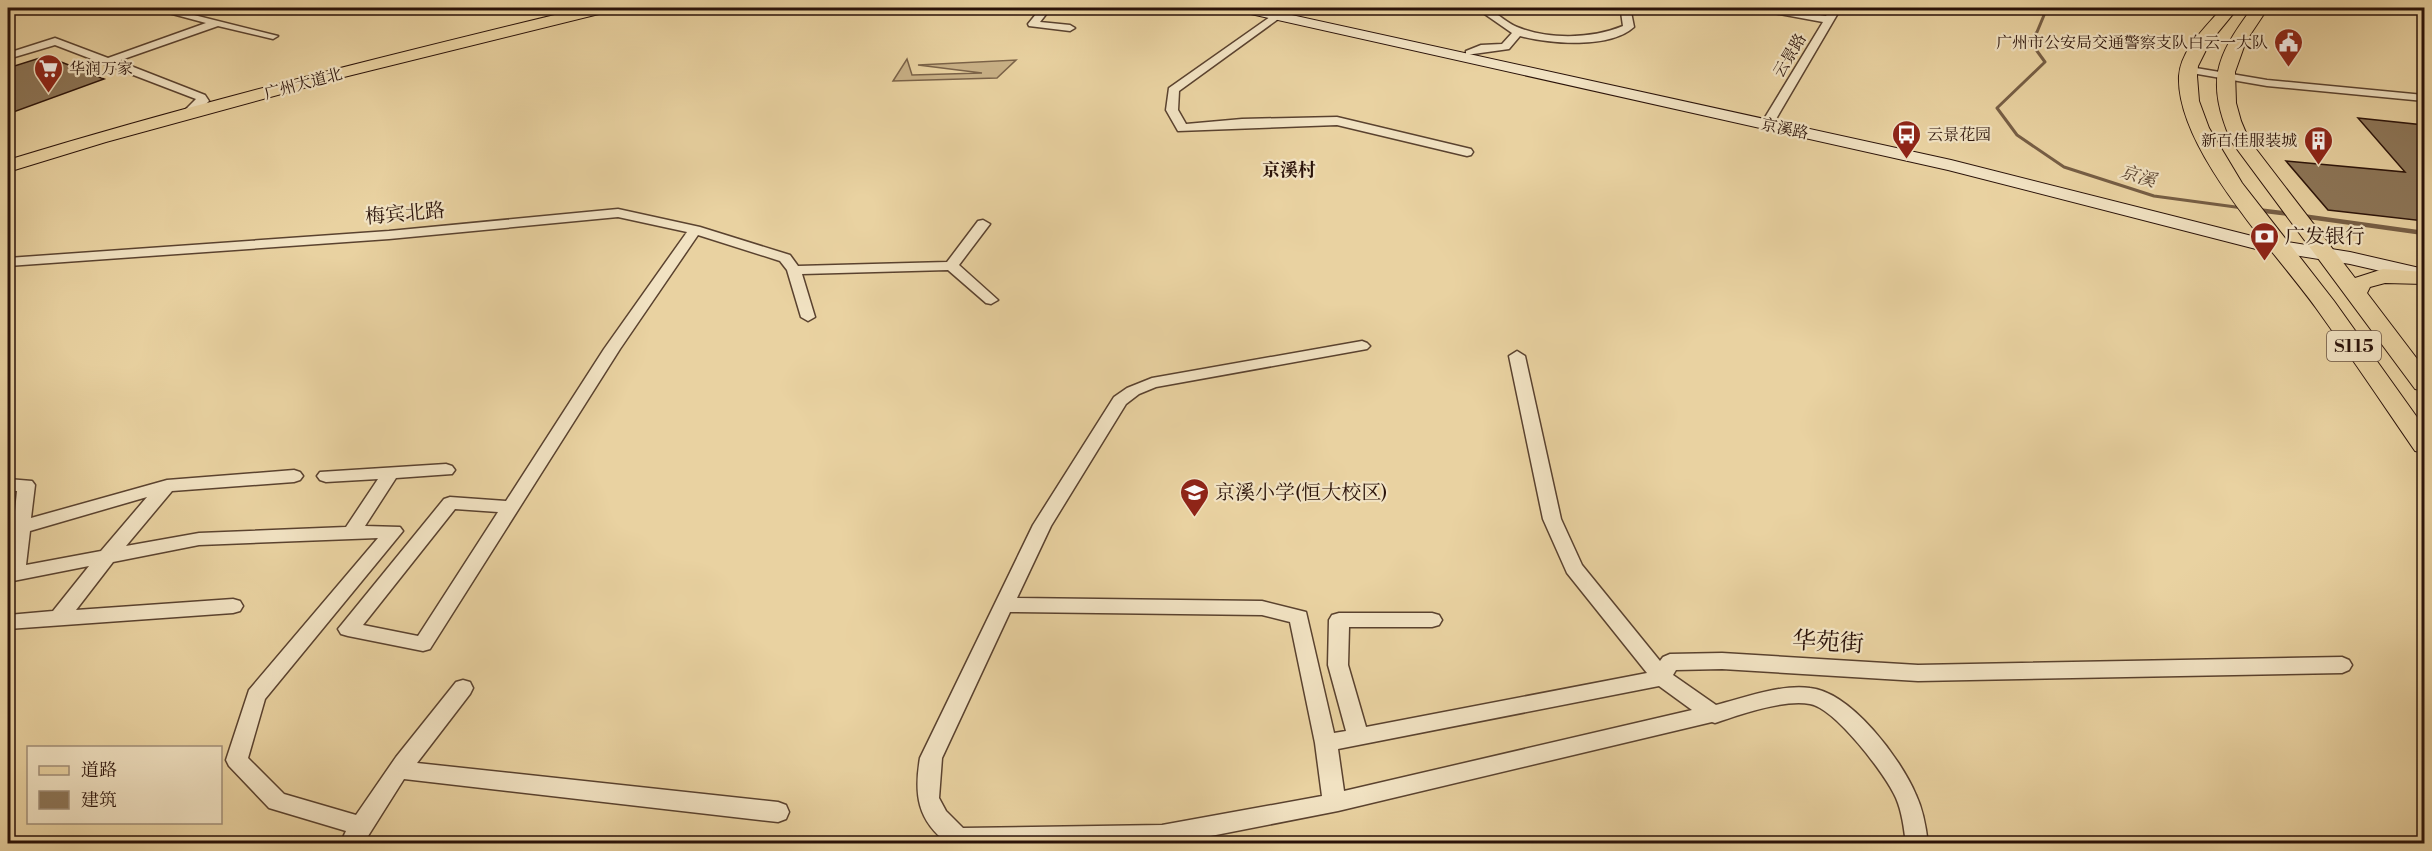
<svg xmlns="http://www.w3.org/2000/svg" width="2432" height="851" font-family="'Libre Bodoni','Noto Serif SC',serif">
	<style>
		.green { fill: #c9b187; stroke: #7a6248; stroke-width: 1.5 }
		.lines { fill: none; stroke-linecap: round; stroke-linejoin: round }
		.stream-far1 { stroke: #765e45; stroke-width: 3 }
		.stream { stroke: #765e45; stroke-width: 4.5 }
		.building { fill: #8d7658; stroke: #2a1209; stroke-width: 1.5 }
		.minor-casing { stroke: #5a422f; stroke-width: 3 }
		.secondary-casing { stroke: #2a1209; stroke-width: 2 }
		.primary-casing { stroke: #2a1209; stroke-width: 2 }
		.trunk-casing { stroke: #2a1209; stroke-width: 2 }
		.minor { fill: #f1e2c2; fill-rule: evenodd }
		.secondary { fill: #f1e2c2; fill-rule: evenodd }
		.primary { fill: #e9d2a1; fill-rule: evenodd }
		.trunk { fill: #e9d2a1; fill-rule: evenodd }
		.labels { text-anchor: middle; stroke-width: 4.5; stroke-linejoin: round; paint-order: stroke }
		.far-poi-label { font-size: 16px; fill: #2a1209; stroke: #f1e2c2; text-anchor: end }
		.far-street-label { font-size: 16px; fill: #2a1209; stroke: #f1e2c2 }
		.far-quarter-label { font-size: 18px; font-weight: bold; fill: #2a1209; stroke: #f1e2c2 }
		.far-water-label { font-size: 18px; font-style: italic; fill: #5c4531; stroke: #f1e2c2 }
		.shield { fill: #f1e2c2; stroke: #665040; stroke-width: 1.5 }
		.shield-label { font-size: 18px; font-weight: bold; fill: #2a1209 }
		.street-label { font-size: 20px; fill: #2a1209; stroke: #f1e2c2 }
		.poi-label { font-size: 20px; fill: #2a1209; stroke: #f1e2c2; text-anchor: start }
		.near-street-label { font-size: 24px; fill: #2a1209; stroke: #f1e2c2 }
	</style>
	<rect width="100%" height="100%" fill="#e9d2a1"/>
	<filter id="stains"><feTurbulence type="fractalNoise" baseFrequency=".00333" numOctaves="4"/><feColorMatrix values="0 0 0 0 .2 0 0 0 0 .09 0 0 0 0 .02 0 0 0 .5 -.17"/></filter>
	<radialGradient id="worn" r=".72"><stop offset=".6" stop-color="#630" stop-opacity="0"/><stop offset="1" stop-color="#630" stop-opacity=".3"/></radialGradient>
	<path class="green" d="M907 59 912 75 982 73 918 65 1016 60 997 78 893 81Z"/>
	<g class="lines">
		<g class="stream-far1">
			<path d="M2047 8 2037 32 2029 40 2045 62 1997 108 2017 135 2064 167 2154 196 2243 208"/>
			<path d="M2257 210 2263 211"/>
		</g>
		<g class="stream">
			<path d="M2257 210 2291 214"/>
			<path d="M2302 216 2424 233"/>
		</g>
	</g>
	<g class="building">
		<path d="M46 56 104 79 8 114V68Z"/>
		<path d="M2358 118 2424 125V221L2328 210 2286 161 2405 172Z"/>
	</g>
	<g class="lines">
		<defs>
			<g id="minor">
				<path d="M150 8H166L278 36 273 39 218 26 118 61 205 95 209 101 207 103 187 118 181 114 196 99 55 45 8 59V53L55 38 108 58 206 23Z"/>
				<path d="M1041 8H1051L1040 22 1070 25 1075 28 1070 31 1029 26 1028 24Z"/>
				<path d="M1476 8C1493 6 1502 21 1517 27 1549 40 1591 39 1623 26L1621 12 1623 8H1633L1631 12 1634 27C1610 49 1550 44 1520 36L1509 49 1466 55V51L1481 45 1502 44 1512 33Z"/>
				<path d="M1758 8H1777L1826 16 1831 8H1841L1776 119 1770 123 1764 119 1823 22 1763 11Z"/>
				<path d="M1277 12 1281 13V17L1179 91 1178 110 1186 124 1242 119 1337 117 1471 149 1473 152 1471 155 1467 156 1337 125 1178 131 1166 110 1169 88Z"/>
				<path d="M2190 67 2267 80 2424 95V101L2267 86 2186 72V68Z"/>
				<path d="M618 209 700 227 790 255 798 266 947 262 978 221 983 220 990 224 959 265 998 300 991 304 986 303 948 270 802 274 815 317 808 321 801 317 787 270 780 261 698 235 620 349 430 649 423 651 348 636 341 634 338 629 444 499 450 497 506 501 604 349 687 232 618 217 389 239 8 266V258L389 231ZM455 509 498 512 418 636 363 625Z"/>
				<path d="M1362 341 1367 343 1370 346 1367 349 1156 387 1139 394 1126 404 1051 526 1017 598 1262 601 1306 612 1334 733 1346 731 1328 665 1329 620 1332 615 1339 613H1432L1439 615 1442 620 1439 625 1432 627H1349L1348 665 1366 727 1647 673 1567 573 1543 519 1509 356 1517 351 1525 356 1561 519 1582 565 1660 661 1663 657 1670 654 1722 653 1918 665 2342 657 2349 660 2352 665 2349 670 2342 673 1918 681 1722 669 1676 670 1673 675 1716 705C1745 698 1780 684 1810 688 1851 692 1901 759 1916 795 1923 810 1926 827 1928 844H1906C1904 828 1902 812 1896 798 1886 775 1835 708 1810 704 1783 699 1739 715 1715 723L1712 722 1338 811 1170 844H949C917 821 914 794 920 758L1033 525 1114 397 1127 388 1152 378ZM1010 612 1262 615 1290 622 1315 743 1322 796 1162 825 963 828 946 811 939 798 942 758ZM1659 686 1692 710 1344 791 1338 749Z"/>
				<path d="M446 464 452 466 455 470 452 474 396 478 365 526 400 527 403 531 265 699 248 758 284 794 356 815 396 757 456 682 463 680 470 682 473 688 470 694 417 763 778 802 786 805 789 812 786 819 778 822 404 779 363 844H340L346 831 269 808 229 766 226 760 249 690 378 538 199 545 113 562 76 610 233 599 240 601 243 606 240 611 233 613 8 629V615L53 611 89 566 8 582 17 491H8V479L32 481 35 485 31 518 167 480 294 470 300 472 303 476 300 480 294 482 172 491 126 546 199 533 346 527 378 479 326 482 320 480 317 476 320 472ZM147 497 101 551 26 565 30 531Z"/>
			</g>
			<path id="secondary" d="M1235 8H1260L1951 160 2256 237 2350 252 2424 269V281L2350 264 2256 249 1948 170 1242 12Z"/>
			<g id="primary">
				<path d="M2222 8H2238L2210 42 2198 66 2197 76 2199 101 2209 128 2242 183 2334 301 2424 427V453L2415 451C2382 403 2350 355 2316 308 2275 251 2176 149 2179 76 2181 49 2206 27 2222 8Z"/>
				<path d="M2252 8H2268L2246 41 2235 72 2236 103 2241 121 2249 140 2355 278 2383 269 2424 272V284L2385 283 2370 287 2367 293 2424 368V391L2415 389 2231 141C2206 81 2215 58 2252 8Z"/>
			</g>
			<path id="trunk" d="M583 8H609L607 12 344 77 106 142 8 172V160C197 102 390 55 583 8Z"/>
		</defs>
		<use href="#minor" class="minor-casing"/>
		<use href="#secondary" class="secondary-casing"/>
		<use href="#primary" class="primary-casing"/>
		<use href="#trunk" class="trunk-casing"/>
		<use href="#minor" class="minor"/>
		<use href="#secondary" class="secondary"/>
		<use href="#primary" class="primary"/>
		<use href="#trunk" class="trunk"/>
	</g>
	<defs>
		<symbol id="civic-pin" viewBox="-11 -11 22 30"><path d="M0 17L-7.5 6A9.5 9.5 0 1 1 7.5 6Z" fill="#8f2418" stroke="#f1e2c2"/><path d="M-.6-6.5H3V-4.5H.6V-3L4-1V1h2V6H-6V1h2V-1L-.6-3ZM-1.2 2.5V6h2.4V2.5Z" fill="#fff"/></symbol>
		<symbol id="supermarket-pin" viewBox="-11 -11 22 30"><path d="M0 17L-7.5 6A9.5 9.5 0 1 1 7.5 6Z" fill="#8f2418" stroke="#f1e2c2"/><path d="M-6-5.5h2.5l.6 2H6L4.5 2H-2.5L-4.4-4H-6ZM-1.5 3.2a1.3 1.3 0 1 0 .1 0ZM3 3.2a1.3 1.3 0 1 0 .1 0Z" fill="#fff"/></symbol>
		<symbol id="bus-pin" viewBox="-11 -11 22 30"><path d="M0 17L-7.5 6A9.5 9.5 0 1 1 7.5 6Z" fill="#8f2418" stroke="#f1e2c2"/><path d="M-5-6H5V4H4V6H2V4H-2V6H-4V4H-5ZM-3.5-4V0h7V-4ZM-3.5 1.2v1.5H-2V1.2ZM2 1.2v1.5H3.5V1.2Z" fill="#fff"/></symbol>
		<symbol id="building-pin" viewBox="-11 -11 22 30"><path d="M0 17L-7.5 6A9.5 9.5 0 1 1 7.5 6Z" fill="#8f2418" stroke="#f1e2c2"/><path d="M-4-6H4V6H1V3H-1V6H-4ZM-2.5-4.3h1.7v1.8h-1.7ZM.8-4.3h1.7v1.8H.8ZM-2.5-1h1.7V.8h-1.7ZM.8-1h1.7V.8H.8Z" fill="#fff"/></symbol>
		<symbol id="bank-pin" viewBox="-11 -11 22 30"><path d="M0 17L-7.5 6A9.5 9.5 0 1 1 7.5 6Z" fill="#8f2418" stroke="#f1e2c2"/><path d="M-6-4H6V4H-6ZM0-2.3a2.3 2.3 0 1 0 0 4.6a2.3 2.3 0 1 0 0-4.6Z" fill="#fff"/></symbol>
		<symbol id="school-pin" viewBox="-11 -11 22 30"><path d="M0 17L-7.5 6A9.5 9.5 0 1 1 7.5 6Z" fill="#8f2418" stroke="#f1e2c2"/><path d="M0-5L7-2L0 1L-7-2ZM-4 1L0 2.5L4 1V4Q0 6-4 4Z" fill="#fff"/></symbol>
	</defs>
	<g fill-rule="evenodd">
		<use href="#civic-pin" x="2272" y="26" width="33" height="45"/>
		<use href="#supermarket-pin" x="32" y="52" width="33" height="45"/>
		<use href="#bus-pin" x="1890" y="118" width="33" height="45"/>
		<use href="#building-pin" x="2302" y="124" width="33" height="45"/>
		<use href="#bank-pin" x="2248" y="220" width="33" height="45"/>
		<use href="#school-pin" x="1178" y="476" width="33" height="45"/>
	</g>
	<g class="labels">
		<g class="far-poi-label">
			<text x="2268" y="48">广州市公安局交通警察支队白云一大队</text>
			<text x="69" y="74" text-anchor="start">华润万家</text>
			<text x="1927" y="140" text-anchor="start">云景花园</text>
			<text x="2297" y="146">新百佳服装城</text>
		</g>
		<g class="far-street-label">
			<text transform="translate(1789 55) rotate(-59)" y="6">云景路</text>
			<text transform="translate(303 83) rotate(-15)" y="6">广州大道北</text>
			<text transform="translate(1785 128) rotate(12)" y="6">京溪路</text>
		</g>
		<g class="far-quarter-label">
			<text x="1289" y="176">京溪村</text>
		</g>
		<g class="far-water-label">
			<text transform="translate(2138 176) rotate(17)" y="6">京溪</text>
		</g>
		<rect class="shield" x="2327" y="331" width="54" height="30" rx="4.5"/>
		<g class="shield-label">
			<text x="2354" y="352">S115</text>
		</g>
		<g class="street-label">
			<text transform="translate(405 213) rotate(-5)" y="7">梅宾北路</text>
		</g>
		<g class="poi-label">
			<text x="2285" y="243">广发银行</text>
			<text x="1215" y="499">京溪小学(恒大校区)</text>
		</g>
		<g class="near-street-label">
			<text transform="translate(1828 642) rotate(3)" y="8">华苑街</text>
		</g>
	</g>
	<rect width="2432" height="851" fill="none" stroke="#e9d2a1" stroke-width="30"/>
	<rect x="9" y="9" width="2414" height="833" fill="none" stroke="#2a1209" stroke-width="3"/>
	<rect x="15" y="15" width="2402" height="821" fill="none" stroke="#2a1209" stroke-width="1.5"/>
	<rect x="27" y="746" width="195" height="78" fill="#f1e2c2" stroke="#a18f78" stroke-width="1.5"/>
	<rect x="39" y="766" width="30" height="9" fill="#e9d2a1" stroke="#a18f78" stroke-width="1.5"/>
	<text x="81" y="776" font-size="18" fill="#2a1209">道路</text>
	<rect x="39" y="791" width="30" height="18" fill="#8d7658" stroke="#a18f78" stroke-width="1.5"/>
	<text x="81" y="806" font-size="18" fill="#2a1209">建筑</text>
	<rect width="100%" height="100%" filter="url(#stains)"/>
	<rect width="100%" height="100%" fill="url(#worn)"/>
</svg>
